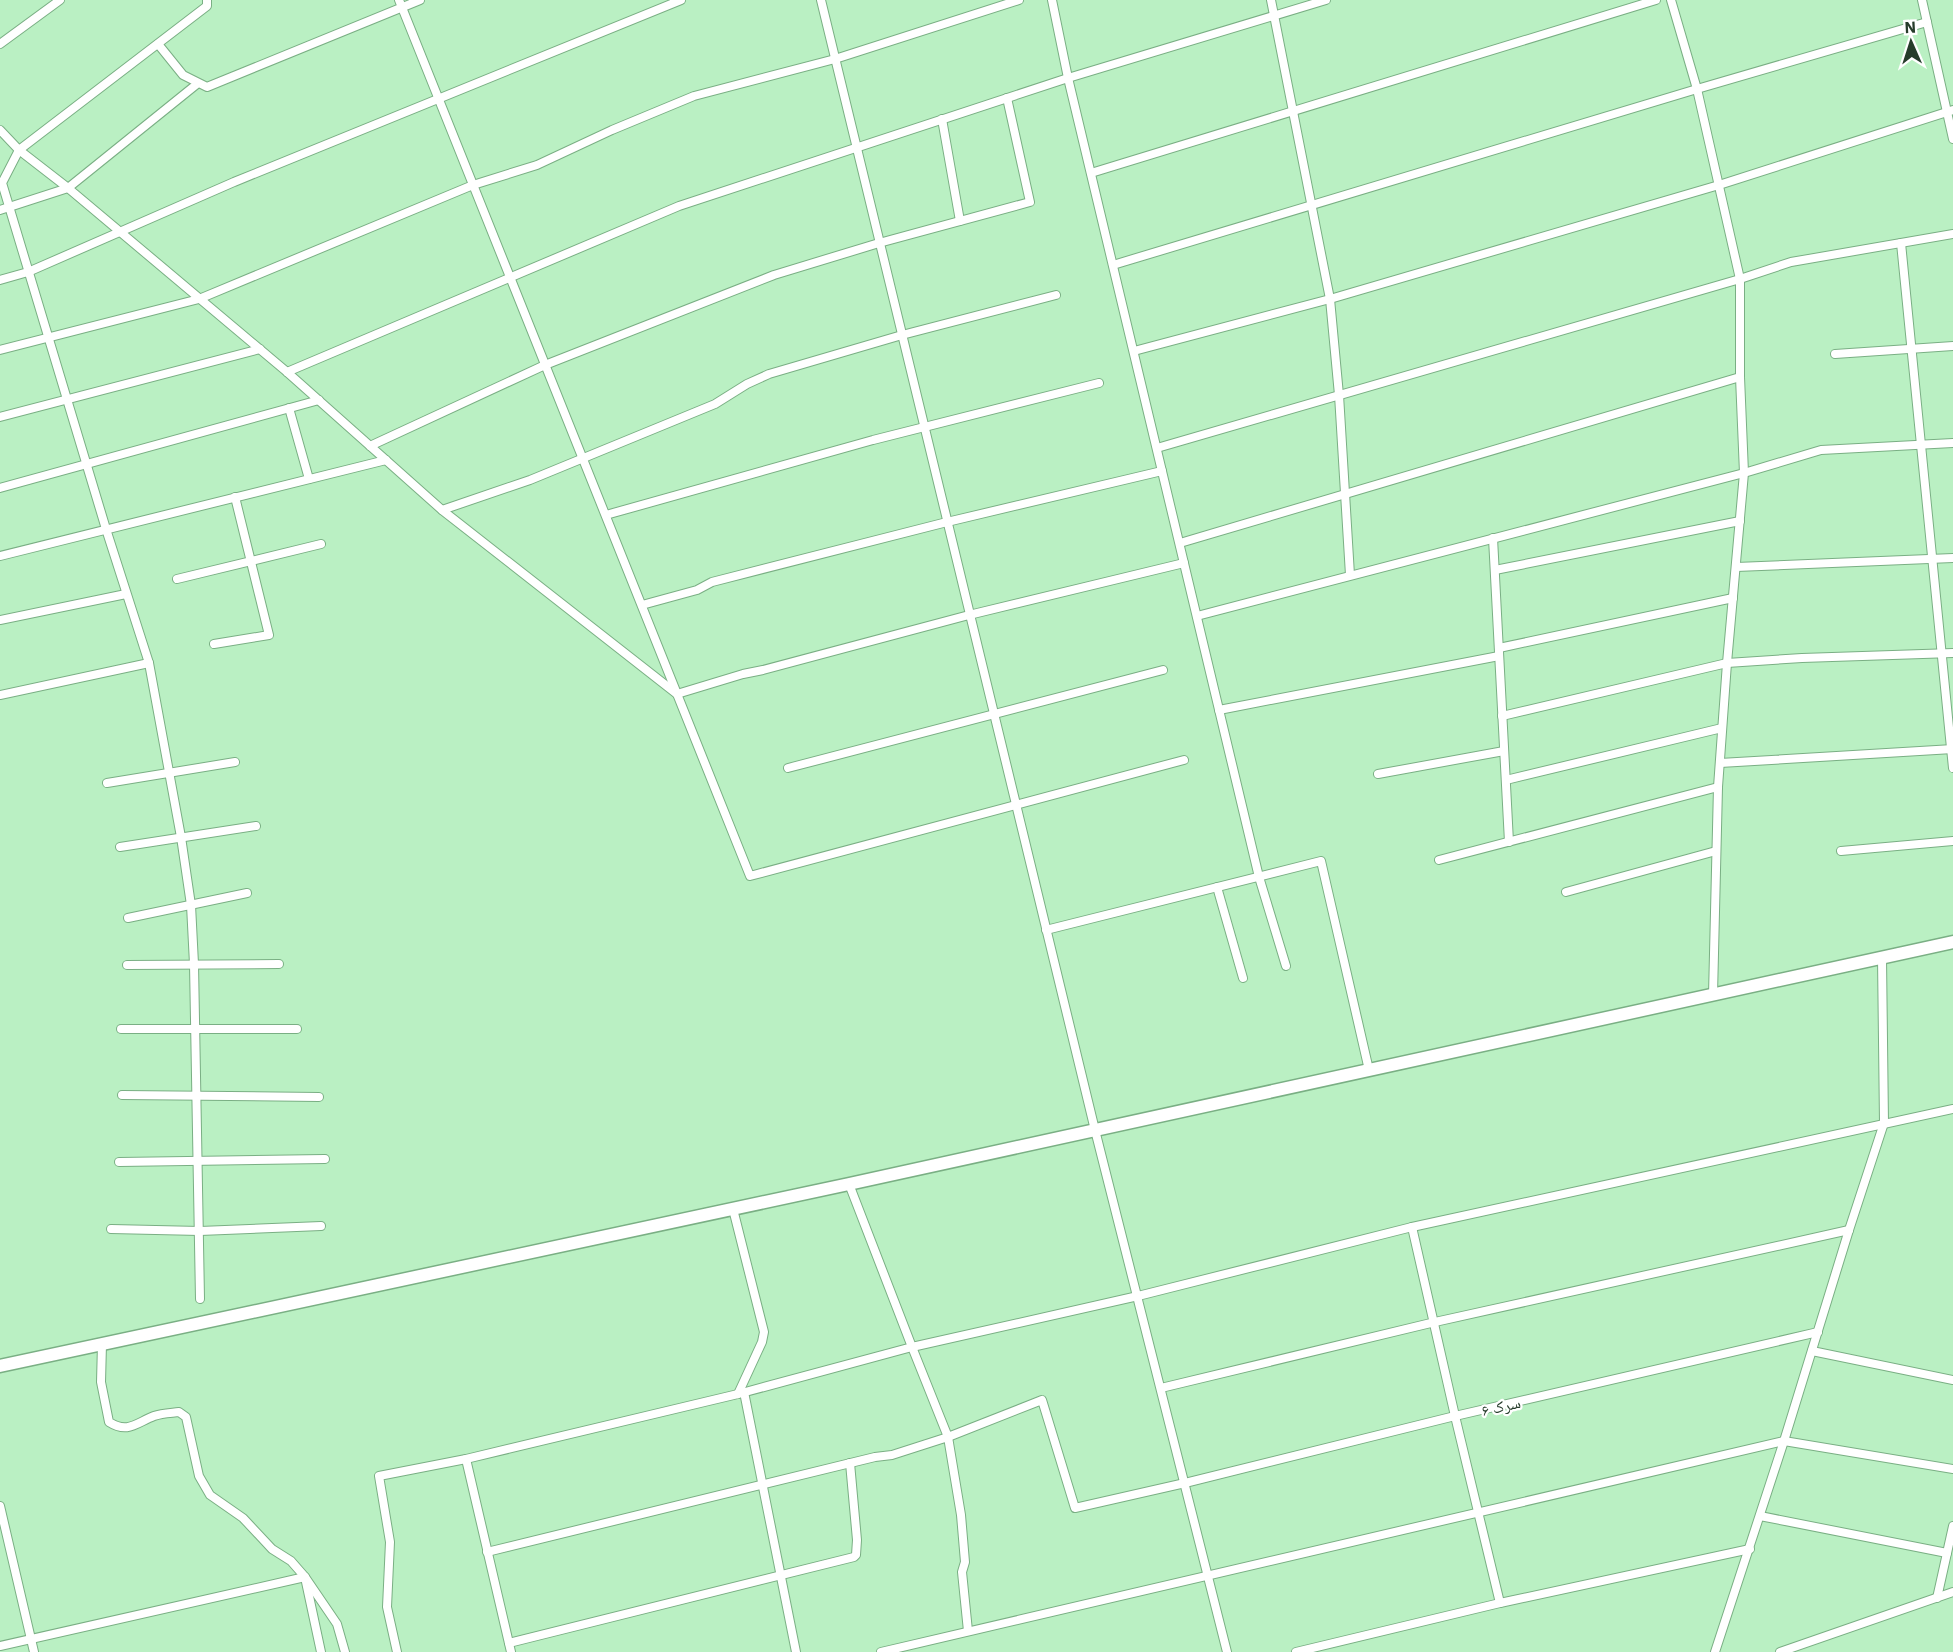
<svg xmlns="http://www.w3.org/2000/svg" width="1953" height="1652" font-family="'IBM Plex Sans','Noto Naskh Arabic',sans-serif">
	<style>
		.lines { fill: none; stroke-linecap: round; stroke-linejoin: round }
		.street-casing { stroke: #7aaf84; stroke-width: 10 }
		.primary-casing { stroke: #7aaf84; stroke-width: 15 }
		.street { stroke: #fff; stroke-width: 8 }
		.primary { stroke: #fff; stroke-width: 12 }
		.labels { text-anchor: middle; stroke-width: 4.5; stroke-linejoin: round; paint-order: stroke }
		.street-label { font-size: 16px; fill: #263c2b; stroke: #fff }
	</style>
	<rect width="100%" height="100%" fill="#baf0c3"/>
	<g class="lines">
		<defs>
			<g id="street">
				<path d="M399 0 750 876 1184 760"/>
				<path d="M821 0 1095 1130 1227 1652"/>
				<path d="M1052 0 1068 78 1259 877 1286 966"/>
				<path d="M1271 0 1330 299 1339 395 1350 575"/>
				<path d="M1671 0 1697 89 1740 279V377L1744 473 1727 663 1718 787 1713 995"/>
				<path d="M1922 0 1953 139"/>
				<path d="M0 44 60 0"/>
				<path d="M158 44 183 75 207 87 420 0"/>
				<path d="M942 119 960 221"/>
				<path d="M0 130 19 150 68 188 287 372 442 510 677 694 743 674 763 670 969 615 1184 563"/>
				<path d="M1091 173 1656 0"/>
				<path d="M0 210 68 188 197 84"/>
				<path d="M1901 243 1953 768"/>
				<path d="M1113 265 1697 89 1927 22"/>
				<path d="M0 280 28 272 234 182 681 0"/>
				<path d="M0 350 199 299 473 185 537 165 612 130 694 96 835 59 1019 0"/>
				<path d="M1134 351 1330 299 1719 185 1953 110"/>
				<path d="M1835 354 1953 346"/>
				<path d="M287 372 679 206 1068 78 1326 0"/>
				<path d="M289 408 309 479"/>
				<path d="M0 417 260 349"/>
				<path d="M370 446 545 365 774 275 879 243 1030 202 1007 98"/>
				<path d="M1157 448 1740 279 1791 262 1953 234"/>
				<path d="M0 488 319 400"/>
				<path d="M442 510 530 480 715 404 747 384 769 374 902 335 1056 295"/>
				<path d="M606 515 873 440 1099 383"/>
				<path d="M1493 538 1509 842"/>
				<path d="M1180 543 1740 377"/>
				<path d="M0 556 386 460"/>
				<path d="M1736 567 1953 558"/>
				<path d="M1495 570 1740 521"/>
				<path d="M177 579 321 544"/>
				<path d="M642 605 697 590 712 582 947 522 1162 471"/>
				<path d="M1197 616 1744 473 1821 450 1953 443"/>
				<path d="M0 620 126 594"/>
				<path d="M214 644 269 635 235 497"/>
				<path d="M1499 648 1733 598"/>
				<path d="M0 695 149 663"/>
				<path d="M1219 710 1499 656"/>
				<path d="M1502 716 1727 663 1802 658 1953 653"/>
				<path d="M1720 763 1953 749"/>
				<path d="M788 768 1163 670"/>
				<path d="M1378 774 1504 751"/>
				<path d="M1506 780 1722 728"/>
				<path d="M107 783 235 762"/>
				<path d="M120 847 256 826"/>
				<path d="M1841 851 1953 841"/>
				<path d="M1439 860 1718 787"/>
				<path d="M1217 887 1243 978"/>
				<path d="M1566 892 1716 851"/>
				<path d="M128 918 247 893"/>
				<path d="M1046 930 1321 861 1369 1070"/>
				<path d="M127 965 279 964"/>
				<path d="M121 1029H297"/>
				<path d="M122 1095 319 1097"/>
				<path d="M119 1162 325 1159"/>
				<path d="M849 1184 912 1347 1138 1296 1412 1227 1953 1109"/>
				<path d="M733 1209 764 1332 762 1342 738 1394"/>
				<path d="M1412 1227 1455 1416 1500 1603"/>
				<path d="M111 1229 200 1231 321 1226"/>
				<path d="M200 1299 194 964 191 905 181 837 149 663 106 529 2 183 19 150 207 6V0"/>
				<path d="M102 1344 101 1382 109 1422C128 1434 136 1423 154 1416 162 1413 171 1413 179 1412L186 1417 199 1476 210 1495 243 1518 272 1549 291 1561 305 1577 337 1624 345 1652"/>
				<path d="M1812 1351 1953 1380"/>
				<path d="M1161 1388 1435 1322 1849 1230"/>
				<path d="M744 1392 796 1652"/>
				<path d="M466 1459 511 1652"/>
				<path d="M0 1506 34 1652"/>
				<path d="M1760 1516 1947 1553"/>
				<path d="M487 1552 875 1457 892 1455 948 1437 961 1515 965 1562 962 1572 968 1631"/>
				<path d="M306 1582 321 1652"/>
				<path d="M1937 1598 1953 1526"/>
				<path d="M509 1643 854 1557 856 1555 857 1540 850 1463"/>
				<path d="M0 1646 305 1577"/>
				<path d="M397 1652 387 1607 390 1542 379 1476 466 1459 738 1394 912 1347 948 1437 1042 1400 1075 1508 1185 1483 1455 1416 1818 1332"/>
				<path d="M881 1652 1784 1441 1953 1469"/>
				<path d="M1296 1652 1500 1603 1750 1549"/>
				<path d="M1715 1652 1784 1441 1849 1230 1884 1123 1882 958"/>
				<path d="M1780 1652 1953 1592"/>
			</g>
			<path id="primary" d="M0 1366 849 1184 1953 942"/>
		</defs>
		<use href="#street" class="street-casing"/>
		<use href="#primary" class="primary-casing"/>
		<use href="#street" class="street"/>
		<use href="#primary" class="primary"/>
	</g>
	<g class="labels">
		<g class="street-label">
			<text transform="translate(1501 1406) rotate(-13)" y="6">سرک ۶</text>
		</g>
	</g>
	<g transform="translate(1911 42) rotate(357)" stroke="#ffffff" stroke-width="4.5" paint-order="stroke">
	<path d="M0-4.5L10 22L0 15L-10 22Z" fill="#263c2b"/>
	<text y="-9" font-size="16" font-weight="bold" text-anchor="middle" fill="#263c2b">N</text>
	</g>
</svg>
